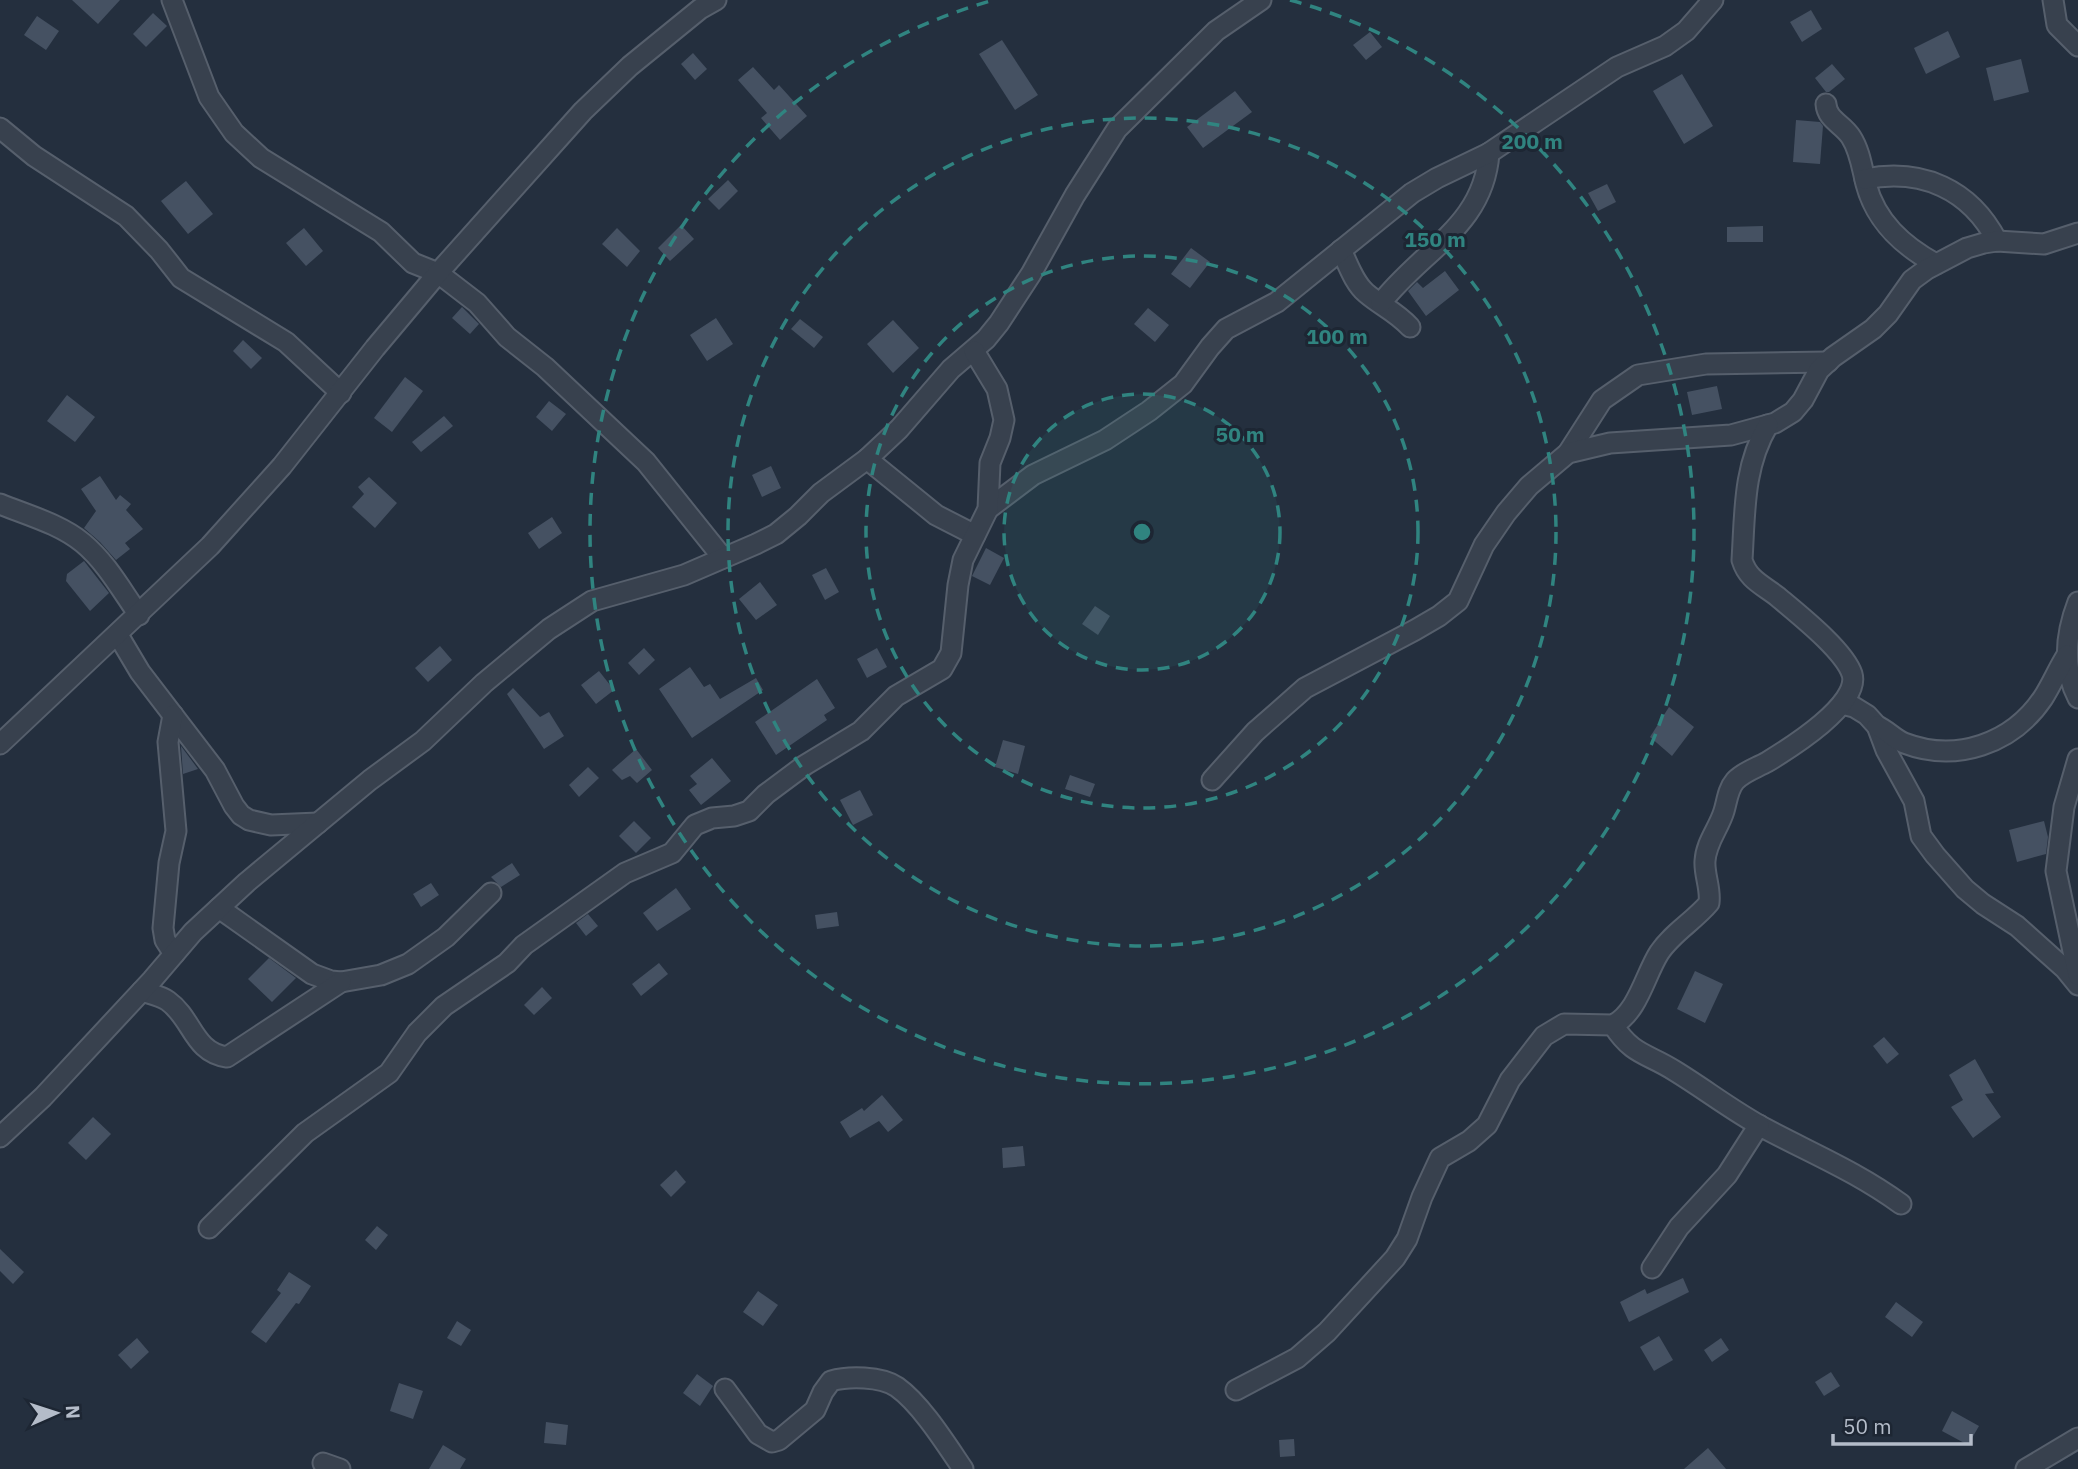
<svg xmlns="http://www.w3.org/2000/svg" width="2078" height="1469" font-family="'IBM Plex Sans',sans-serif">
	<style>
		.building { fill: #455162 }
		.lines { fill: none; stroke-linecap: round; stroke-linejoin: round }
		.minor-casing { stroke: #565f6c; stroke-width: 23 }
		.minor { stroke: #38414e; stroke-width: 19 }
		.ring { fill: none; stroke: #308480; stroke-width: 3.5; stroke-dasharray: 12 9 }
		.centre { fill: #308480; stroke: #1d2633; stroke-width: 3.5 }
		.ring-label { font-size: 21px; text-anchor: middle; font-weight: bold; fill: #308480; stroke: #1d2633; stroke-width: 6; stroke-linejoin: round; paint-order: stroke }
	</style>
	<rect width="100%" height="100%" fill="#242f3e"/>
	<g class="building">
		<path d="M72 0H120L98 24Z"/>
		<path d="M1811 10 1822 29 1802 42 1790 22Z"/>
		<path d="M153 13 167 26 146 47 133 34Z"/>
		<path d="M37 16 59 31 46 50 24 35Z"/>
		<path d="M1948 31 1960 57 1926 74 1914 48Z"/>
		<path d="M1370 32 1382 47 1366 60 1353 45Z"/>
		<path d="M1002 40 1038 95 1015 110 979 54Z"/>
		<path d="M693 53 707 69 695 80 681 64Z"/>
		<path d="M2021 59 2029 92 1994 101 1986 68Z"/>
		<path d="M1832 64 1845 79 1829 92H1826L1815 78Z"/>
		<path d="M753 67 774 90 779 85 807 116 780 140 761 118 767 113 738 80Z"/>
		<path d="M1682 74 1713 126 1684 144 1653 91Z"/>
		<path d="M1235 91 1252 112 1203 148 1187 127Z"/>
		<path d="M1796 120 1820 122 1823 126 1820 164 1793 162Z"/>
		<path d="M728 180 738 191 719 210 708 199Z"/>
		<path d="M186 181 213 214 188 234 161 201Z"/>
		<path d="M1607 184 1616 202 1598 211 1588 193Z"/>
		<path d="M681 225 694 239 670 261 658 248Z"/>
		<path d="M1763 226V242H1727V227Z"/>
		<path d="M304 228 323 251 306 266 286 243Z"/>
		<path d="M617 228 640 251 627 267 602 244Z"/>
		<path d="M1191 248 1210 262 1190 288 1171 274Z"/>
		<path d="M1445 271 1459 290 1426 316 1408 291 1417 282 1423 288Z"/>
		<path d="M462 307 479 324 470 334 452 318Z"/>
		<path d="M1148 308 1169 325 1155 342 1134 324Z"/>
		<path d="M716 318 733 344 707 361 690 335Z"/>
		<path d="M800 319 823 337 814 348 791 329Z"/>
		<path d="M893 320 919 348 893 373 867 344Z"/>
		<path d="M243 340 262 358 251 369 233 351Z"/>
		<path d="M405 377 423 391 392 432 374 418Z"/>
		<path d="M1717 386 1722 409 1692 415 1687 392Z"/>
		<path d="M67 395 95 417 75 442 47 421Z"/>
		<path d="M549 401 566 414 552 431 536 417Z"/>
		<path d="M444 416 453 426 421 452 412 442Z"/>
		<path d="M771 466 781 488 762 497 752 475Z"/>
		<path d="M100 476 116 500 120 495 131 504 126 510 143 529 125 543 130 549 116 560 100 542 84 528 96 511 81 489Z"/>
		<path d="M369 477 397 503 375 528 352 507 364 494 358 487Z"/>
		<path d="M552 517 562 533 539 549 528 533Z"/>
		<path d="M986 548 1004 558 990 585 972 576Z"/>
		<path d="M84 561 109 593 90 611 66 581 67 574Z"/>
		<path d="M826 568 839 592 825 600 812 575Z"/>
		<path d="M760 582 777 605 756 620 739 599Z"/>
		<path d="M1095 606 1110 616 1098 635 1082 624Z"/>
		<path d="M440 646 452 660 428 682 415 668Z"/>
		<path d="M644 648 655 660 639 675 628 663Z"/>
		<path d="M877 648 887 667 867 678 857 659Z"/>
		<path d="M690 667 704 687 710 684 720 699 756 678 763 690 692 738 659 689Z"/>
		<path d="M599 671 614 690 596 704 581 685Z"/>
		<path d="M817 679 835 708 824 715 827 720 776 755 755 722Z"/>
		<path d="M513 688 540 717 549 712 564 736 544 749 507 694Z"/>
		<path d="M1669 707 1694 727 1672 756 1650 737Z"/>
		<path d="M1003 740 1025 746 1018 774 995 767Z"/>
		<path d="M181 746 198 769 183 774Z"/>
		<path d="M636 749 652 770 637 783 630 776 622 780 612 770Z"/>
		<path d="M712 758 731 781 701 805 689 790 697 784 690 776Z"/>
		<path d="M588 767 599 778 579 797 569 785Z"/>
		<path d="M1070 775 1095 784 1090 797 1065 789Z"/>
		<path d="M860 790 873 815 853 825 840 800Z"/>
		<path d="M634 821 651 838 636 853 619 836Z"/>
		<path d="M2044 821 2048 837 2046 854 2017 862 2009 830Z"/>
		<path d="M512 863 520 875 501 887 491 877Z"/>
		<path d="M431 883 439 895 421 907 413 894Z"/>
		<path d="M676 888 691 909 657 931 643 913Z"/>
		<path d="M837 912 839 926 817 929 815 915Z"/>
		<path d="M588 914 598 926 586 936 576 923Z"/>
		<path d="M269 958 296 978 272 1002 248 979Z"/>
		<path d="M659 963 668 974 641 996 632 984Z"/>
		<path d="M1695 971 1723 984 1705 1023 1677 1009Z"/>
		<path d="M542 987 552 998 534 1015 524 1005Z"/>
		<path d="M1884 1037 1899 1054 1887 1064 1873 1046Z"/>
		<path d="M1975 1059 1994 1093 1985 1094 2001 1117 1973 1138 1951 1107 1963 1100 1949 1075Z"/>
		<path d="M882 1095 903 1120 888 1132 879 1121 850 1138 840 1122 862 1108 864 1111Z"/>
		<path d="M93 1117 111 1134 86 1160 68 1143Z"/>
		<path d="M1023 1146 1025 1166 1003 1168 1002 1148Z"/>
		<path d="M676 1170 686 1182 671 1197 660 1185Z"/>
		<path d="M377 1226 388 1235 376 1250 365 1240Z"/>
		<path d="M0 1249 24 1272 13 1284 0 1271Z"/>
		<path d="M289 1272 311 1286 299 1304 296 1303 266 1343 251 1332 281 1293 277 1290Z"/>
		<path d="M1683 1278 1689 1292 1629 1322 1620 1302 1645 1289 1647 1294Z"/>
		<path d="M758 1291 778 1305 763 1326 743 1312Z"/>
		<path d="M1896 1302 1923 1322 1912 1337 1885 1317Z"/>
		<path d="M457 1321 471 1330 461 1346 447 1338Z"/>
		<path d="M1659 1336 1673 1360 1654 1371 1640 1347Z"/>
		<path d="M137 1338 149 1352 131 1369 118 1355Z"/>
		<path d="M1721 1338 1729 1350 1712 1362 1704 1350Z"/>
		<path d="M1831 1372 1840 1386 1824 1396 1815 1382Z"/>
		<path d="M697 1374 713 1386 700 1406 683 1393Z"/>
		<path d="M399 1383 423 1391 413 1419 390 1411Z"/>
		<path d="M1952 1411 1979 1426 1968 1445 1942 1431Z"/>
		<path d="M546 1422 568 1425 566 1445 544 1443Z"/>
		<path d="M1294 1439 1295 1456 1280 1457 1279 1440Z"/>
		<path d="M443 1445 466 1459 460 1469H429Z"/>
		<path d="M1708 1448 1726 1469H1684Z"/>
	</g>
	<g class="lines">
		<defs>
			<g id="minor">
				<path d="M172 0 209 97 234 133 261 158 381 232 413 263 438 273 477 303 507 337 545 367 646 462 723 558"/>
				<path d="M2053 0 2057 25 2078 46"/>
				<path d="M1826 104C1827 120 1843 124 1851 137 1860 151 1862 168 1866 184 1876 222 1903 246 1936 264"/>
				<path d="M0 128 34 156 126 216 159 250 181 278 286 342 341 393"/>
				<path d="M1865 179C1922 168 1970 189 1997 241"/>
				<path d="M1341 250C1348 264 1354 283 1366 293 1381 306 1395 311 1410 327"/>
				<path d="M1381 303C1423 249 1484 226 1489 153"/>
				<path d="M1568 453 1602 400 1638 375 1706 364 1828 362"/>
				<path d="M867 459 936 515 975 535"/>
				<path d="M0 504C27 515 60 524 83 543 106 562 122 591 139 615"/>
				<path d="M988 509 1033 475 1105 440 1149 411 1183 384 1210 347 1226 329 1277 302 1412 193 1437 178 1489 153 1617 67 1665 46 1686 31 1713 0"/>
				<path d="M2078 602C2066 633 2062 667 2078 698"/>
				<path d="M118 635 140 672 215 770 234 806 241 815 249 820 271 825 318 823"/>
				<path d="M1842 704 1854 707 1867 715 1877 726 1886 750 1914 801 1921 836 1935 855 1965 889 1983 904 2017 926 2065 969 2078 985"/>
				<path d="M173 715 168 742 176 831 169 863 163 928 165 940 174 954"/>
				<path d="M1877 726C1887 730 1894 739 1904 743 1956 763 2012 744 2043 698 2052 684 2058 669 2067 655"/>
				<path d="M0 744 210 546 282 466 375 348 438 273 583 111 630 66 700 9 716 0"/>
				<path d="M2078 759 2064 807 2056 871 2078 975"/>
				<path d="M1212 780 1255 732 1305 688 1415 630 1439 616 1458 601 1484 545 1506 513 1529 486 1568 453 1610 443 1731 435 1775 423 1793 412 1803 400 1819 370 1833 357 1873 329 1888 314 1912 280 1927 269 1967 248 1984 243 1997 241 2044 244 2078 233"/>
				<path d="M219 908 312 974 331 981 341 982 381 975 408 964 446 937 491 893"/>
				<path d="M142 991C151 994 161 996 168 1001 193 1019 193 1052 227 1057L341 982"/>
				<path d="M1613 1025C1633 1056 1647 1053 1675 1071 1706 1090 1734 1112 1766 1129 1813 1154 1857 1172 1901 1204"/>
				<path d="M0 1137 43 1097 152 980 193 932 247 882 370 780 423 741 484 683 549 629 592 601 684 575 756 544 776 534 798 516 821 493 867 459 899 429 951 369 986 339 999 323 1031 274 1075 195 1117 129 1216 31 1261 0"/>
				<path d="M209 1228 305 1133 389 1073 417 1033 444 1006 507 963 524 945 625 873 672 853 695 825 712 818 734 816 749 811 766 794 805 765 861 731 896 696 942 669 951 653 958 585 963 560 988 509 990 463 1000 438 1004 420 997 389 974 351"/>
				<path d="M1652 1268 1679 1227 1727 1175 1759 1125"/>
				<path d="M725 1389 758 1434 772 1442 779 1440 815 1410 823 1392 831 1381C848 1376 881 1376 897 1387 921 1404 946 1444 963 1469"/>
				<path d="M1236 1390 1297 1358 1327 1332 1395 1258 1407 1239 1422 1197 1440 1158 1469 1141 1487 1125 1510 1080 1544 1036 1564 1024 1613 1025C1638 1012 1645 975 1659 953 1672 933 1694 921 1709 903 1711 888 1704 875 1705 861 1706 842 1719 828 1724 811 1727 801 1728 789 1735 781 1743 772 1756 768 1767 762 1790 748 1861 704 1852 674 1844 650 1798 614 1778 597 1763 585 1748 580 1742 560 1745 513 1743 467 1768 425"/>
				<path d="M323 1463 340 1469"/>
				<path d="M2026 1469 2078 1438"/>
			</g>
		</defs>
		<use href="#minor" class="minor-casing"/>
		<use href="#minor" class="minor"/>
	</g>
	<circle cx="1142" cy="532" r="138" fill="#308480" fill-opacity=".12"/>
	<g class="ring">
		<circle cx="1142" cy="532" r="138"/>
		<circle cx="1142" cy="532" r="276"/>
		<circle cx="1142" cy="532" r="414"/>
		<path d="M1290 0A552 552 0 1 1 994 0"/>
	</g>
	<circle cx="1142" cy="532" r="10" class="centre"/>
	<g class="ring-label">
		<text x="1532" y="149">200 m</text>
		<text x="1435" y="247">150 m</text>
		<text x="1337" y="344">100 m</text>
		<text x="1240" y="442">50 m</text>
	</g>
	<g transform="translate(56 1413) rotate(87)" stroke="#1d2633" stroke-width="5" paint-order="stroke">
	<path d="M0-5L12 26L0 18L-12 26Z" fill="#b4bcc9"/>
	<text y="-10" font-size="19" font-weight="bold" text-anchor="middle" fill="#b4bcc9">N</text>
	</g>
	<path d="M1833 1434v10h138v-10" fill="none" stroke="#b4bcc9" stroke-width="3.5"/>
	<text x="1843" y="1434" font-size="21" fill="#b4bcc9" stroke="#1d2633" stroke-width="5" paint-order="stroke">50 m</text>
</svg>
